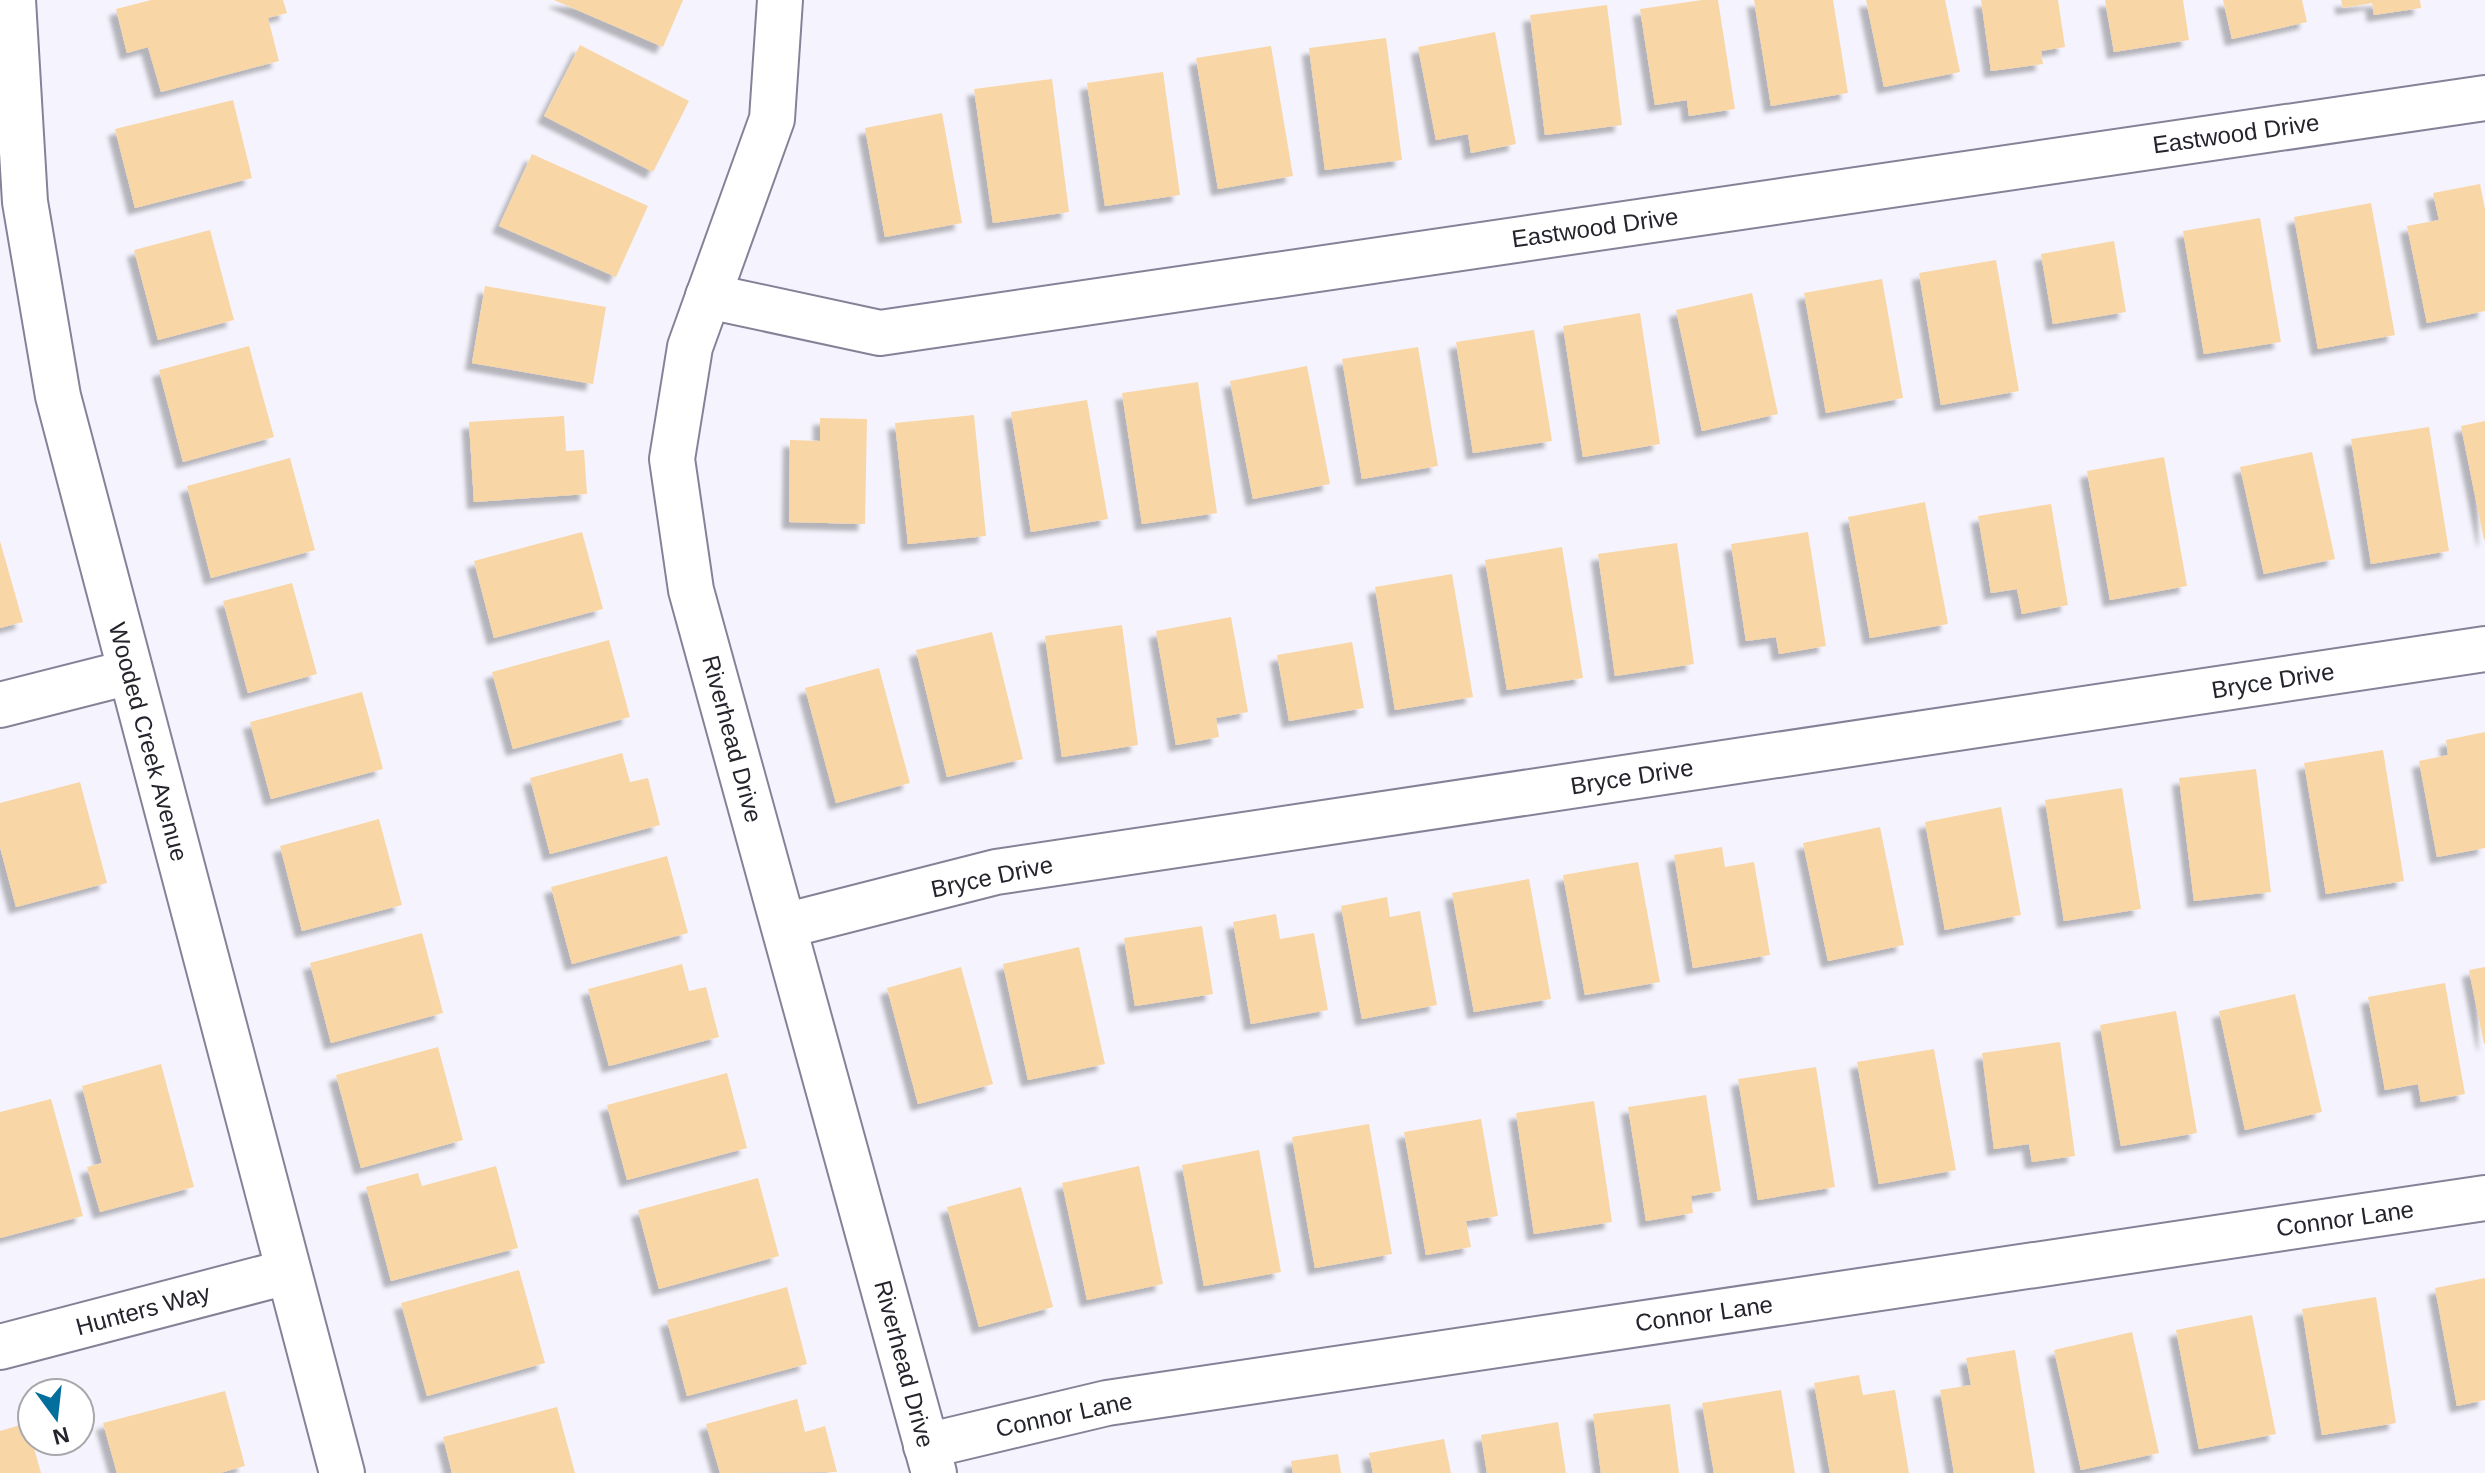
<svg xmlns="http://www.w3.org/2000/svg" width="2485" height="1473" font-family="Arial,sans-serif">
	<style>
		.building { fill: #f9d6a5; filter: url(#shadow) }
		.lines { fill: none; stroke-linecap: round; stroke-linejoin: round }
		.street-casing { stroke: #858298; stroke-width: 48 }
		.street { stroke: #fff; stroke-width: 44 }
		.labels { text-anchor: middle; stroke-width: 7; stroke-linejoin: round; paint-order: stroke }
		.street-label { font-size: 24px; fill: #25242d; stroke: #fff }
	</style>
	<defs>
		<filter id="shadow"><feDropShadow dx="-7" dy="7" stdDeviation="2" flood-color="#0004"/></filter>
	</defs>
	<rect width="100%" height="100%" fill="#f5f4fe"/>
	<g class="building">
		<path d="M151 0H283L287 13 268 18 279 61 161 92 148 47 127 53 116 9Z"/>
		<path d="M554 0H683L663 47Z"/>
		<path d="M1702 0H1718L1735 109 1689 116 1687 100 1655 105 1640 9Z"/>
		<path d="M1754 0H1833L1848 93 1771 106Z"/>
		<path d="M1866 0H1945L1960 72 1884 87Z"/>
		<path d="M1981 0H2058L2065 47 2041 51 2043 64 1991 71Z"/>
		<path d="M2105 0H2183L2189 40 2114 52Z"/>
		<path d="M2223 0H2302L2307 22 2232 39Z"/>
		<path d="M2341 0H2420L2421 8 2374 15 2372 3 2343 8Z"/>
		<path d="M1607 5 1622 125 1545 135 1530 15Z"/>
		<path d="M1495 32 1516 144 1471 153 1468 134 1436 140 1418 47Z"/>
		<path d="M1386 38 1402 160 1325 170 1309 48Z"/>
		<path d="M580 45 689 101 653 172 544 116Z"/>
		<path d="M1271 46 1293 176 1218 189 1196 58Z"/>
		<path d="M1163 72 1180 195 1105 206 1087 83Z"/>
		<path d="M1052 79 1069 212 993 223 974 89Z"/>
		<path d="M233 100 252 178 135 208 115 129Z"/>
		<path d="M942 113 962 223 885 237 865 128Z"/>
		<path d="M532 154 648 206 616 277 499 226Z"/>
		<path d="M2480 184 2485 209V311L2427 323 2407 226 2439 220 2433 193Z"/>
		<path d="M2371 203 2395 335 2318 349 2294 217Z"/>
		<path d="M2260 218 2281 342 2204 354 2183 231Z"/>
		<path d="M210 230 234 320 158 340 134 250Z"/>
		<path d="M2114 241 2126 312 2053 324 2041 254Z"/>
		<path d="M1996 260 2019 391 1941 405 1919 273Z"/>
		<path d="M1882 279 1903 398 1826 413 1804 293Z"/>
		<path d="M485 286 606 307 593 384 472 363Z"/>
		<path d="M1752 293 1778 414 1702 431 1676 310Z"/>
		<path d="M1640 313 1660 444 1583 457 1563 326Z"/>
		<path d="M1534 330 1552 441 1473 453 1456 342Z"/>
		<path d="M249 346 274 437 183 462 159 370Z"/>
		<path d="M1418 347 1438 466 1362 479 1342 359Z"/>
		<path d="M1307 366 1330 484 1253 499 1230 381Z"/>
		<path d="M1198 382 1217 513 1142 524 1122 393Z"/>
		<path d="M1087 400 1108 519 1031 532 1011 412Z"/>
		<path d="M974 415 986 536 908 544 895 423Z"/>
		<path d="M564 416 566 451 584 450 587 494 474 502 469 422Z"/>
		<path d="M820 418 867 419 865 524 789 522 790 440 820 441Z"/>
		<path d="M2485 421V539L2484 540 2461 426Z"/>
		<path d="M2429 427 2449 551 2371 564 2351 439Z"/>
		<path d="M2312 452 2335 559 2264 574 2240 467Z"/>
		<path d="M2164 457 2187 586 2110 600 2087 471Z"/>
		<path d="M290 458 315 550 211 578 187 486Z"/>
		<path d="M1925 502 1948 624 1870 638 1848 517Z"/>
		<path d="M2051 504 2068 605 2022 614 2017 589 1991 593 1978 516Z"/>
		<path d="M582 532 603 609 494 638 474 561Z"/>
		<path d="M1808 532 1826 646 1779 654 1776 637 1746 641 1731 544Z"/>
		<path d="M0 541 23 622 0 628Z"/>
		<path d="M1677 543 1694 664 1615 676 1598 554Z"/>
		<path d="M1562 547 1583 678 1507 690 1485 560Z"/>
		<path d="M1452 574 1473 697 1395 710 1375 587Z"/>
		<path d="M292 583 317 674 248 693 223 601Z"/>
		<path d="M1231 617 1248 712 1216 718 1219 737 1176 745 1156 631Z"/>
		<path d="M1122 625 1138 745 1062 757 1045 636Z"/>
		<path d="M992 632 1023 759 947 777 916 650Z"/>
		<path d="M609 640 630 717 513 749 492 672Z"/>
		<path d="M1352 642 1364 708 1289 721 1277 655Z"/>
		<path d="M879 668 910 783 836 803 805 688Z"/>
		<path d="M362 692 383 769 271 799 250 722Z"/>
		<path d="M2485 732V848L2437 857 2419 761 2448 755 2446 740Z"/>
		<path d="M2383 750 2404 881 2326 894 2304 763Z"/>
		<path d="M622 753 630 782 648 778 660 825 550 854 530 778Z"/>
		<path d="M2256 769 2271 892 2194 901 2179 778Z"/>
		<path d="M80 782 107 883 16 907 0 847V803Z"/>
		<path d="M2122 788 2141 909 2064 921 2045 800Z"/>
		<path d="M2001 807 2021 915 1945 930 1925 822Z"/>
		<path d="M379 819 402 905 302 931 280 846Z"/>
		<path d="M1880 827 1904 945 1828 961 1803 843Z"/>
		<path d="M1722 847 1725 867 1754 862 1770 955 1693 968 1674 855Z"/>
		<path d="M667 856 688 933 572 964 551 887Z"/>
		<path d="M1638 862 1660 982 1585 995 1563 875Z"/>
		<path d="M1529 879 1551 999 1474 1012 1452 893Z"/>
		<path d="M1387 897 1390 917 1420 911 1437 1005 1362 1019 1341 906Z"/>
		<path d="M1276 914 1280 939 1314 933 1328 1010 1251 1024 1233 922Z"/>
		<path d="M1202 926 1213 994 1135 1006 1124 938Z"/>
		<path d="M422 933 443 1013 331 1043 310 963Z"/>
		<path d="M1079 947 1105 1064 1028 1080 1003 964Z"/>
		<path d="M682 964 689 991 706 987 719 1037 609 1066 588 989Z"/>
		<path d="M961 967 993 1084 918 1104 887 988Z"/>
		<path d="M2485 967V1044H2484L2469 970Z"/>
		<path d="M2445 983 2465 1094 2421 1102 2418 1084 2385 1090 2368 997Z"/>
		<path d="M2295 994 2322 1112 2245 1130 2219 1011Z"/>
		<path d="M2176 1011 2197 1133 2121 1146 2100 1025Z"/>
		<path d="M2060 1042 2075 1156 2032 1162 2029 1144 1994 1149 1982 1053Z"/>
		<path d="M438 1047 463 1140 361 1168 336 1075Z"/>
		<path d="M1934 1049 1956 1170 1879 1184 1857 1062Z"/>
		<path d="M161 1064 194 1187 100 1212 87 1167 102 1163 82 1086Z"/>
		<path d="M1816 1067 1835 1187 1758 1200 1738 1079Z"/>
		<path d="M727 1073 747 1148 627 1180 607 1105Z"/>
		<path d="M1706 1095 1721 1191 1691 1196 1693 1213 1646 1221 1628 1107Z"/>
		<path d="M51 1099 83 1216 0 1238V1112Z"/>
		<path d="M1594 1101 1612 1222 1534 1234 1516 1113Z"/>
		<path d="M1481 1119 1498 1216 1466 1221 1471 1247 1426 1255 1404 1132Z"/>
		<path d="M1369 1124 1392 1254 1315 1268 1292 1137Z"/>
		<path d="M1259 1150 1281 1272 1204 1286 1182 1165Z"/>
		<path d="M496 1166 518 1248 391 1281 366 1187 418 1173 422 1186Z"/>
		<path d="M1139 1166 1163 1284 1087 1300 1062 1183Z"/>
		<path d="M758 1178 779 1256 659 1289 638 1210Z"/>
		<path d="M1021 1187 1053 1307 979 1327 947 1207Z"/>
		<path d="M519 1270 545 1363 427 1396 401 1303Z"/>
		<path d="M2485 1278V1400L2457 1406 2435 1288Z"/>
		<path d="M787 1287 807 1364 687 1396 667 1320Z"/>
		<path d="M2376 1297 2396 1423 2322 1435 2302 1309Z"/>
		<path d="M2252 1315 2276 1434 2199 1449 2176 1330Z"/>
		<path d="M2132 1332 2159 1453 2081 1470 2054 1350Z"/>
		<path d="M2015 1350 2035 1473H1954L1940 1390 1971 1385 1966 1358Z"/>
		<path d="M1859 1375 1863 1395 1895 1390 1909 1473H1830L1814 1383Z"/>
		<path d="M1781 1390 1795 1473H1714L1702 1403Z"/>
		<path d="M225 1391 245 1466 220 1473H117L103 1423Z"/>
		<path d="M797 1399 805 1432 825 1426 837 1472 720 1473 706 1424Z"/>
		<path d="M1670 1404 1679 1473H1601L1593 1414Z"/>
		<path d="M557 1407 575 1473H452L443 1437Z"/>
		<path d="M1558 1422 1566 1473H1487L1481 1435Z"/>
		<path d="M27 1423 41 1473H0V1431Z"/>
		<path d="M1444 1439 1451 1473H1373L1369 1453Z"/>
		<path d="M1338 1454 1341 1473H1293L1291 1461Z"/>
	</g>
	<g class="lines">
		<defs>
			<g id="street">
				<path d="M13 0 25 202 58 396 342 1473"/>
				<path d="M780 0 772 119 690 347 672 459 691 590 934 1473"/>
				<path d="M708 296 880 333 2485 98"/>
				<path d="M0 705 130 672"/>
				<path d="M784 926 996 872 2485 649"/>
				<path d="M0 1347 287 1272"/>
				<path d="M926 1446 1107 1403 2485 1198"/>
			</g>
		</defs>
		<use href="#street" class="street-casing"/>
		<use href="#street" class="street"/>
	</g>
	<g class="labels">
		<g class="street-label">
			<text transform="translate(2236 134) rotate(-8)" y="8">Eastwood Drive</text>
			<text transform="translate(1595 228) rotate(-8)" y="8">Eastwood Drive</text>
			<text transform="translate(2273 681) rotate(-9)" y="8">Bryce Drive</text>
			<text transform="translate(732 739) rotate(75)" y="8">Riverhead Drive</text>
			<text transform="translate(148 742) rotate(75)" y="8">Wooded Creek Avenue</text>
			<text transform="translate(1632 777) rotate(-9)" y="8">Bryce Drive</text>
			<text transform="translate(992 877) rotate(-12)" y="8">Bryce Drive</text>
			<text transform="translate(2345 1219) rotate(-8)" y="8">Connor Lane</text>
			<text transform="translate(143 1310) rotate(-15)" y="8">Hunters Way</text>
			<text transform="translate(1704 1314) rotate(-8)" y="8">Connor Lane</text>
			<text transform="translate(904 1364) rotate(75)" y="8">Riverhead Drive</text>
			<text transform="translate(1064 1415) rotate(-12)" y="8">Connor Lane</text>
		</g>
	</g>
	<g transform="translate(56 1417) rotate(165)"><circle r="38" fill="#ffffff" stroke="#a8a7ab" stroke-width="2"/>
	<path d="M0-6L14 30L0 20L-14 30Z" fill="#046f9c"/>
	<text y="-12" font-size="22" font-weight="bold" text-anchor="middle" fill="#25242d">N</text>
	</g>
</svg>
